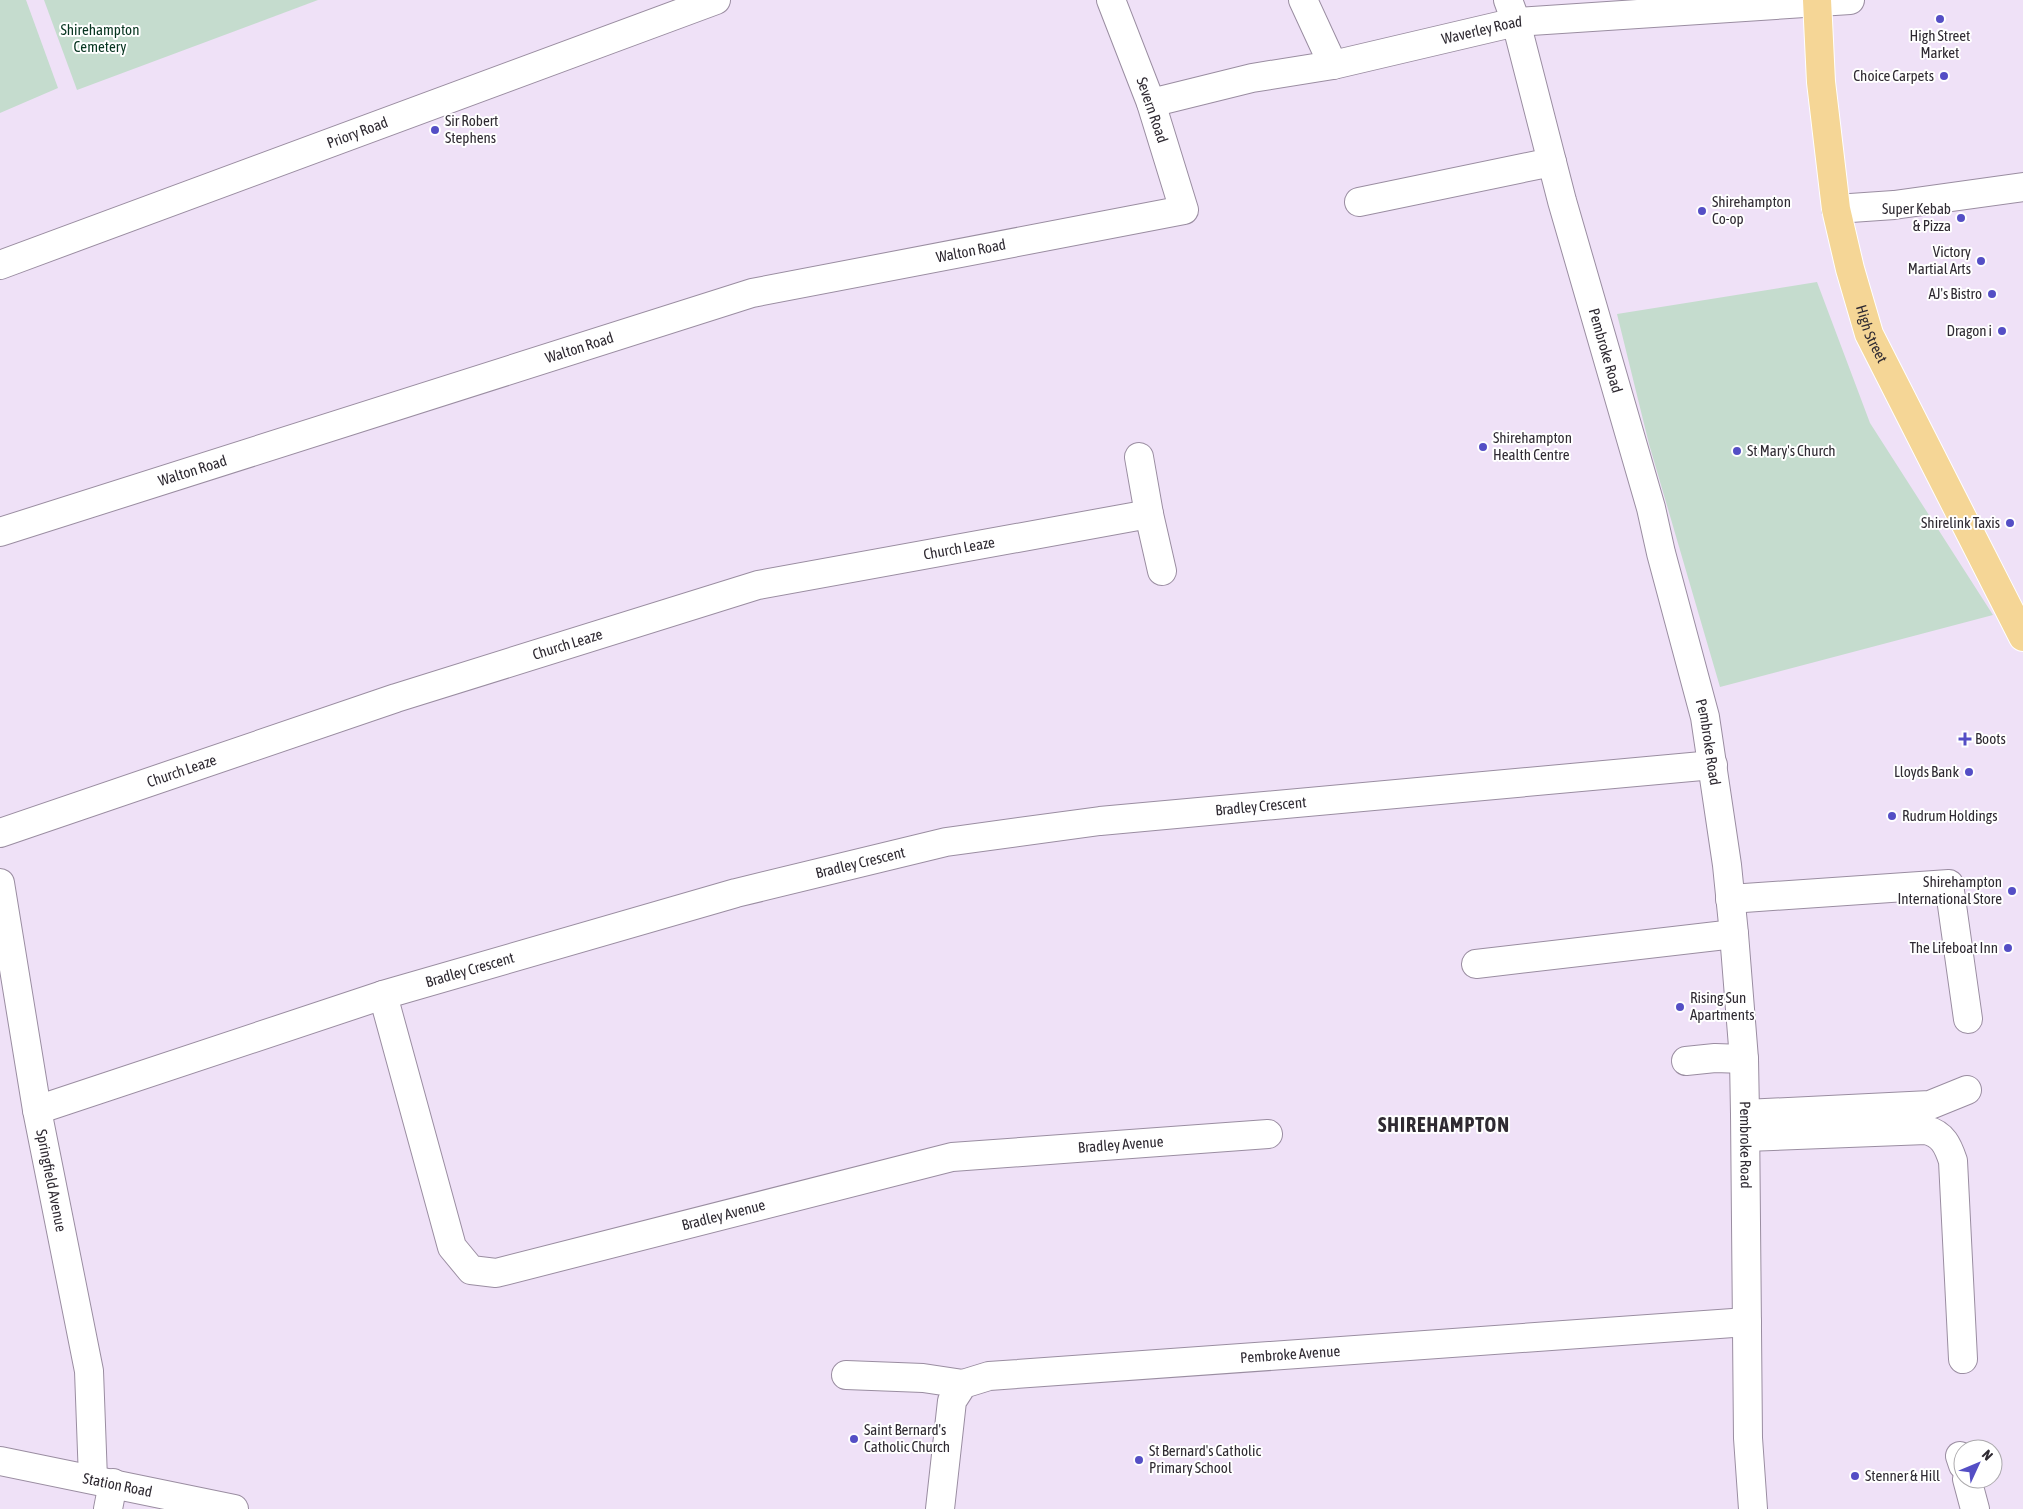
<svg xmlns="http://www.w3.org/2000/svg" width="2023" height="1509" font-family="'Asap Condensed',sans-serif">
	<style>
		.green { fill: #c5dcce }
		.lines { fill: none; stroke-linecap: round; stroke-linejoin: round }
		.minor-casing { stroke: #9a8da1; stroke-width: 30 }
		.major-casing { stroke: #fff; stroke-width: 30 }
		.minor { stroke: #fff; stroke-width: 28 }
		.major { stroke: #f5d696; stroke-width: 28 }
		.poi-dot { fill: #544ec5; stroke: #fff; stroke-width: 2 }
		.labels { text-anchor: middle; stroke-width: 4; stroke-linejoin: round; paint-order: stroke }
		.park-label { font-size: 15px; fill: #073520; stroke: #fff }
		.street-label { font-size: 15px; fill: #2f2a32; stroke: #fff }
		.poi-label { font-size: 15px; fill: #2f2a32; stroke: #fff; text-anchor: start }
		.district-label { font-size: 20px; font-weight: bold; letter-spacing: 1px; fill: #2f2a32; stroke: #fff }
	</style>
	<rect width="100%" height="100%" fill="#efe1f7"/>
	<g class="green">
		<path d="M0 0H26L58 88 0 113Z"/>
		<path d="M44 0H318L77 90Z"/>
		<path d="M1817 282 1870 423 1993 615 1720 687 1649 444 1617 314Z"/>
	</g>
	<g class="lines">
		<defs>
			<g id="minor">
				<path d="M1303 0 1333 65"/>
				<path id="s1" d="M1508 0 1516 22 1562 201 1651 508 1661 553 1705 717 1727 865 1734 934 1744 1059 1745 1114 1748 1438 1753 1509"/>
				<path id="s2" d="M1151 103 1252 78 1333 65 1516 22 1850 0"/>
				<path d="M1359 202 1552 162"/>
				<path d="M1836 209 1894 205 2023 187"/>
				<path id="s3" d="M0 265 716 0"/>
				<path d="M1139 457 1149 514"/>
				<path id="s4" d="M0 532 752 293 1184 210 1151 103 1111 0"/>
				<path id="s5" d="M0 833 396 698 758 585 1149 514 1162 571"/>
				<path id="s6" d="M0 883 37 1110 89 1371 93 1479"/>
				<path d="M1730 899 1949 884 1968 1019"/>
				<path d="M1476 964 1734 934"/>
				<path id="s7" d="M383 995 452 1247 471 1270 496 1273 952 1157 1268 1134"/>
				<path d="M1686 1061 1715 1058 1744 1059"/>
				<path id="s8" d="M37 1110 383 995 736 893 946 842 1100 821 1713 765"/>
				<path d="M1745 1114 1930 1105 1967 1090"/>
				<path d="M1746 1137 1926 1130C1943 1134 1948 1146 1953 1161L1963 1359"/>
				<path d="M846 1375 923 1378 963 1384"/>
				<path d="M1960 1456 1963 1465"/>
				<path id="s9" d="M0 1461 234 1509"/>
				<path d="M1967 1479 1975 1509"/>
				<path d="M108 1509 113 1483"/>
				<path id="s10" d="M940 1509 952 1401 963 1384 989 1376 1747 1322"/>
			</g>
			<g id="major">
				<path id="s11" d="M1817 0 1821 82 1836 209 1850 269 1869 334 2023 637"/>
			</g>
		</defs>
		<use href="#minor" class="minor-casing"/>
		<use href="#major" class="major-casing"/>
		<use href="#minor" class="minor"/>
		<use href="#major" class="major"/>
	</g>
	<g class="poi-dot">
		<circle cx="1940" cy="19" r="5"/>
		<circle cx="1944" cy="76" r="5"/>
		<circle cx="435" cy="130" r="5"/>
		<circle cx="1702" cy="211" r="5"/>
		<circle cx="1961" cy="218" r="5"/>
		<circle cx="1981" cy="261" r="5"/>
		<circle cx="1992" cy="294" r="5"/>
		<circle cx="2002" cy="331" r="5"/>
		<circle cx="1483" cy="447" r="5"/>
		<circle cx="1737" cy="451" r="5"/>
		<circle cx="2010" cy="523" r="5"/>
		<path d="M1962.5 731.5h5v5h5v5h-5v5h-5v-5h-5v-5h5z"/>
		<circle cx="1969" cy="772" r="5"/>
		<circle cx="1892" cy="816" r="5"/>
		<circle cx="2012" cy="891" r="5"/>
		<circle cx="2008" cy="948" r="5"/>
		<circle cx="1680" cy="1007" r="5"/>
		<circle cx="854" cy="1439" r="5"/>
		<circle cx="1139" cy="1460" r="5"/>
		<circle cx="1855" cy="1476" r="5"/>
	</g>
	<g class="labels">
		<g class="park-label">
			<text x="100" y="35">Shirehampton<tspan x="100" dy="17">Cemetery</tspan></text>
		</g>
		<g class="street-label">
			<text dy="5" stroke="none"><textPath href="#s2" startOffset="339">Waverley Road</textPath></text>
			<text transform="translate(1152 110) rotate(71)" y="5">Severn Road</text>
			<text dy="5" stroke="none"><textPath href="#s3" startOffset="381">Priory Road</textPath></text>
			<text dy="5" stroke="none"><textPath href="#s4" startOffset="1012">Walton Road</textPath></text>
			<text dy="5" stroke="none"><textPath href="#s11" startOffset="340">High Street</textPath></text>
			<text dy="5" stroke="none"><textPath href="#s4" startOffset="608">Walton Road</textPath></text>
			<text dy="5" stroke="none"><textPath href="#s1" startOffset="364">Pembroke Road</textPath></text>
			<text dy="5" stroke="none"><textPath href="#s4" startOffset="202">Walton Road</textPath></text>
			<text dy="5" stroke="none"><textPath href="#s5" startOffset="1002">Church Leaze</textPath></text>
			<text dy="5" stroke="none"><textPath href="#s5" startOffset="598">Church Leaze</textPath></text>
			<text dy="5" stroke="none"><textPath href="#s1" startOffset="769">Pembroke Road</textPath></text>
			<text dy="5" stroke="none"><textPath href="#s5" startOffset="192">Church Leaze</textPath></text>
			<text dy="5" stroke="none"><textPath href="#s8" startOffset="1265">Bradley Crescent</textPath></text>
			<text dy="5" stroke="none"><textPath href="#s8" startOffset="860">Bradley Crescent</textPath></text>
			<text dy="5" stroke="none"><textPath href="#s8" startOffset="455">Bradley Crescent</textPath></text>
			<text dy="5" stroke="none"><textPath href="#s7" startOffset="956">Bradley Avenue</textPath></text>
			<text dy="5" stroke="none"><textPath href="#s1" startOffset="1174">Pembroke Road</textPath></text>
			<text dy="5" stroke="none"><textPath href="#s6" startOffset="302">Springfield Avenue</textPath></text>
			<text dy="5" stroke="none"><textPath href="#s7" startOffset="551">Bradley Avenue</textPath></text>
			<text dy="5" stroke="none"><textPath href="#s10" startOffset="458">Pembroke Avenue</textPath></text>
			<text dy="5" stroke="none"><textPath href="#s9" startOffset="120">Station Road</textPath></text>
		</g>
		<g class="poi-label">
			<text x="1940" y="41" text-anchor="middle">High Street<tspan x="1940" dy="17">Market</tspan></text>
			<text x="1934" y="81" text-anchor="end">Choice Carpets</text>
			<text x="445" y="126">Sir Robert<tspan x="445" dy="17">Stephens</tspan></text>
			<text x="1712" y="207">Shirehampton<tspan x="1712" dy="17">Co-op</tspan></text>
			<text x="1951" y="214" text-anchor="end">Super Kebab<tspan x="1951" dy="17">&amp; Pizza</tspan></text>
			<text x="1971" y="257" text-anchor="end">Victory<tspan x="1971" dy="17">Martial Arts</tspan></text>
			<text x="1982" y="299" text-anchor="end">AJ's Bistro</text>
			<text x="1992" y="336" text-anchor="end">Dragon i</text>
			<text x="1493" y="443">Shirehampton<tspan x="1493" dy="17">Health Centre</tspan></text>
			<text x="1747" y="456">St Mary's Church</text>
			<text x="2000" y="528" text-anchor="end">Shirelink Taxis</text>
			<text x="1975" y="744">Boots</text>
			<text x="1959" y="777" text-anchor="end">Lloyds Bank</text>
			<text x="1902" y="821">Rudrum Holdings</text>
			<text x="2002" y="887" text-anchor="end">Shirehampton<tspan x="2002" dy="17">International Store</tspan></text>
			<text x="1998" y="953" text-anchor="end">The Lifeboat Inn</text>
			<text x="1690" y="1003">Rising Sun<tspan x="1690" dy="17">Apartments</tspan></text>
			<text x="864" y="1435">Saint Bernard's<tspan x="864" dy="17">Catholic Church</tspan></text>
			<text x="1149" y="1456">St Bernard's Catholic<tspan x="1149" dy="17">Primary School</tspan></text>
			<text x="1865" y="1481">Stenner &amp; Hill</text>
		</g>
		<g class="district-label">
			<text x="1444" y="1132">SHIREHAMPTON</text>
		</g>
	</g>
	<g transform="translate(1978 1464) rotate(46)"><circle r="24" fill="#ffffff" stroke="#acaaad"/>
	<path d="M0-4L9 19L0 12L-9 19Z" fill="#544ec5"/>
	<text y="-8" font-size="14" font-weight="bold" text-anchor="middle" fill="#2f2a32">N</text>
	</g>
</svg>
